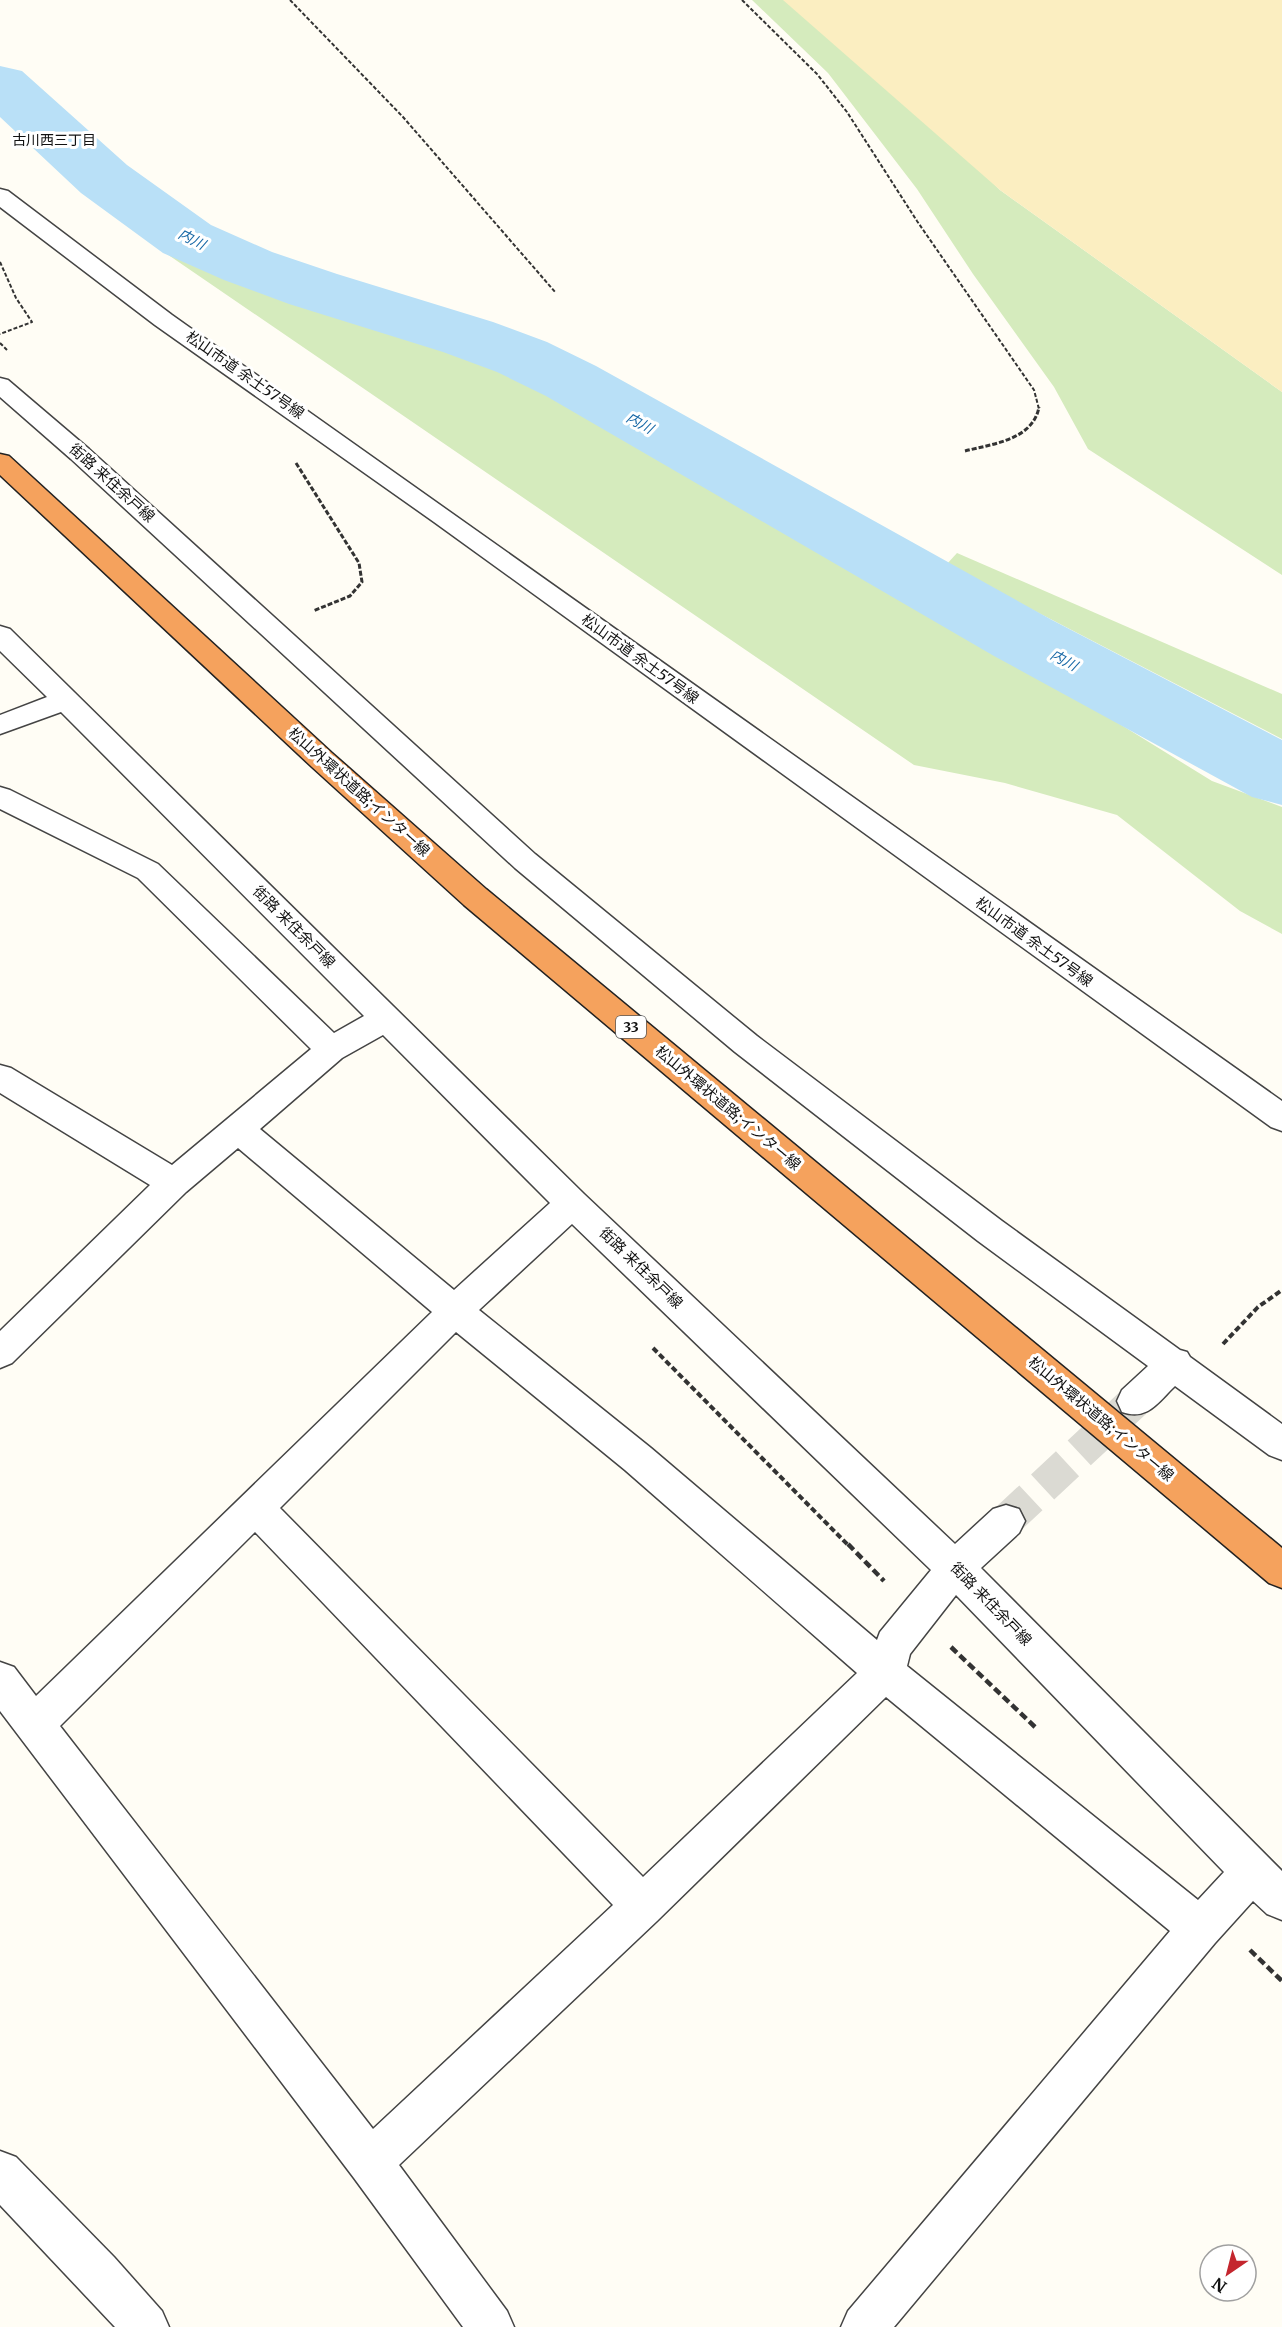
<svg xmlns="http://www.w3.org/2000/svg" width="1282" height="2327" font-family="Merriweather,'Noto Sans JP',serif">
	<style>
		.green { fill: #d5ebbd }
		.sand { fill: #fbeec1 }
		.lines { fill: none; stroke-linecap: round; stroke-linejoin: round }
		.river { fill: #b9e0f7; fill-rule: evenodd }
		.minor-tunnel { stroke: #dbdad3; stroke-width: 34; stroke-dasharray: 34 16; stroke-linecap: butt }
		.minor-casing { stroke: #444; stroke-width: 3 }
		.highway-casing { stroke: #222; stroke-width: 3 }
		.path-far3 { stroke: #333; stroke-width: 2; stroke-dasharray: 4 2; stroke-linecap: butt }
		.path-far2 { stroke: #333; stroke-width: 3; stroke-dasharray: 5 2; stroke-linecap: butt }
		.path-far1 { stroke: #333; stroke-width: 4; stroke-dasharray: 6 3; stroke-linecap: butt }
		.path { stroke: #333; stroke-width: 4.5; stroke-dasharray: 8 4; stroke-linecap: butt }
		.minor { fill: #fff; fill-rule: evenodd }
		.highway { fill: #f5a25d; fill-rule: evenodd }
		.labels { text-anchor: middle; stroke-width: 6; stroke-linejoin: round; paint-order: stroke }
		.far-neighbourhood-label { font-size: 14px; fill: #111; stroke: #fff }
		.far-water-label { font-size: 14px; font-style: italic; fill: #1768a6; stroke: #fff }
		.shield { fill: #fff; stroke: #585858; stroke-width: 1.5 }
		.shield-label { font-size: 14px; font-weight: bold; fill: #111 }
		.street-label { font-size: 15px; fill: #111; stroke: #fff }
	</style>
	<rect width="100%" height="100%" fill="#fffdf5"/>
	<g class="green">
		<path d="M752 0H802L1000 190 1282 392V575L1088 449 1054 387 973 274 917 189 828 73Z"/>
		<path d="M164 252 421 343 516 366 844 554 1212 781 1282 807V934L1240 911 1117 815 1005 783 914 765Z"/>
		<path d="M957 553 1282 694V739L946 565Z"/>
	</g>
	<path class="sand" d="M783 0H1282V392L1000 190Z"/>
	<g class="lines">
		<path class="river" d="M0 66 22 71 127 165 211 225 272 252 337 274 493 322 547 342 596 366 1052 620 1282 740V805L1252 797 994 656 546 396 497 372 443 352 289 304 224 280 163 253 81 193 0 117Z"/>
		<path class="minor-tunnel" d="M1006 1521 1135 1401"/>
		<defs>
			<g id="minor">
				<path d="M0 189 8 191 172 315 1282 1101V1131L1271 1127 434 522 155 325 0 207Z"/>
				<path d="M0 378 8 380 89 449 535 854 757 1036 1002 1221 1180 1350 1187 1352 1190 1357 1282 1424V1460L1269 1455 1175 1386C1158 1402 1148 1421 1122 1412L1117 1401 1122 1390 1148 1366 978 1241 735 1052 515 868 71 459 0 397Z"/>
				<path d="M0 626 10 629 584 1194 955 1544 993 1509 1006 1505 1019 1509 1025 1521 1019 1533 981 1568 1282 1871V1920L1267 1914 1253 1901 1215 1943 894 2327H841L848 2311 1170 1931 886 1697 657 1921 399 2165 507 2311 514 2327H463L354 2178 0 1711V1662L14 1667 36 1696 432 1312 238 1148 186 1192 12 1363 0 1368V1331L150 1185 0 1093V1065L11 1068 172 1165 311 1049 138 878 0 809V787L10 790 158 864 334 1033 364 1016 61 712 0 734V715L47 697 0 651ZM383 1035 550 1203 454 1290 260 1129 342 1058ZM572 1224 931 1570 880 1632 877 1640 651 1448 479 1310ZM456 1332 625 1470 857 1673 643 1877 280 1508ZM255 1532 613 1905 373 2129 60 1726ZM956 1595 1224 1872 1198 1900 907 1666 910 1654Z"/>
				<path d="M0 2151 16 2157 114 2257 162 2311 169 2327H115L0 2205Z"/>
			</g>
			<path id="highway" d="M0 454 9 456 332 753 486 889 1282 1548V1588L1269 1583 464 905 312 767 0 475Z"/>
		</defs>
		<use href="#minor" class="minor-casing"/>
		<use href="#highway" class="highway-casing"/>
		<g class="path-far3">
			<path d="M290 0 403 117 556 293"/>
			<path d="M742 0 817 74 847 112 917 221 1034 390 1039 409"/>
			<path d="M0 262 16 298 32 322 0 334"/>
			<path d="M0 343 7 350"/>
		</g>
		<g class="path-far2">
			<path d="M965 451C992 444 1033 440 1039 407"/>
			<path d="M296 463 359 563 362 582 350 596 313 611"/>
		</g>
		<g class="path-far1">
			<path d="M1223 1344 1258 1307 1282 1290"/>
			<path d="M653 1348 849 1546"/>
		</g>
		<g class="path">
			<path d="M848 1544 884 1581"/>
			<path d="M951 1647 1035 1727"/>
			<path d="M1250 1950 1282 1981"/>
		</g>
		<use href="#minor" class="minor"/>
		<use href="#highway" class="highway"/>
	</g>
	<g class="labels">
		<g class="far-neighbourhood-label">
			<text x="54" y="145">古川西三丁目</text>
		</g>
		<g class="far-water-label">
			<text transform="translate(192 239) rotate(27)" y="5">内川</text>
			<text transform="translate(640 423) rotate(29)" y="5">内川</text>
			<text transform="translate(1064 660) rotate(28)" y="5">内川</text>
		</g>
		<rect class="shield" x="616" y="1016" width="30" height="22" rx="4.5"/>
		<g class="shield-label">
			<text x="631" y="1032">33</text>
		</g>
		<g class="street-label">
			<text transform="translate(245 375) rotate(35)" y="5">松山市道 余土57号線</text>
			<text transform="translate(112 483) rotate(42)" y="5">街路 来住余戸線</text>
			<text transform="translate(640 659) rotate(36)" y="5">松山市道 余土57号線</text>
			<text transform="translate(359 792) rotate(42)" y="5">松山外環状道路;インター線</text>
			<text transform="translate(294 927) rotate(45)" y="5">街路 来住余戸線</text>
			<text transform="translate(1034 942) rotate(36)" y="5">松山市道 余土57号線</text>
			<text transform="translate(728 1108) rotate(40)" y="5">松山外環状道路;インター線</text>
			<text transform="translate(641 1268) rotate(44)" y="5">街路 来住余戸線</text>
			<text transform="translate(1101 1419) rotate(40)" y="5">松山外環状道路;インター線</text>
			<text transform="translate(991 1604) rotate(46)" y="5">街路 来住余戸線</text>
		</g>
	</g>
	<g transform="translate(1228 2273) rotate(215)"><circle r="28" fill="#ffffff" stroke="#a0a0a0" stroke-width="1.5"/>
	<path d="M0-4.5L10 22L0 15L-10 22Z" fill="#c4262e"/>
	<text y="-9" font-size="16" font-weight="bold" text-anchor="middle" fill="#111111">N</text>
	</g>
</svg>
